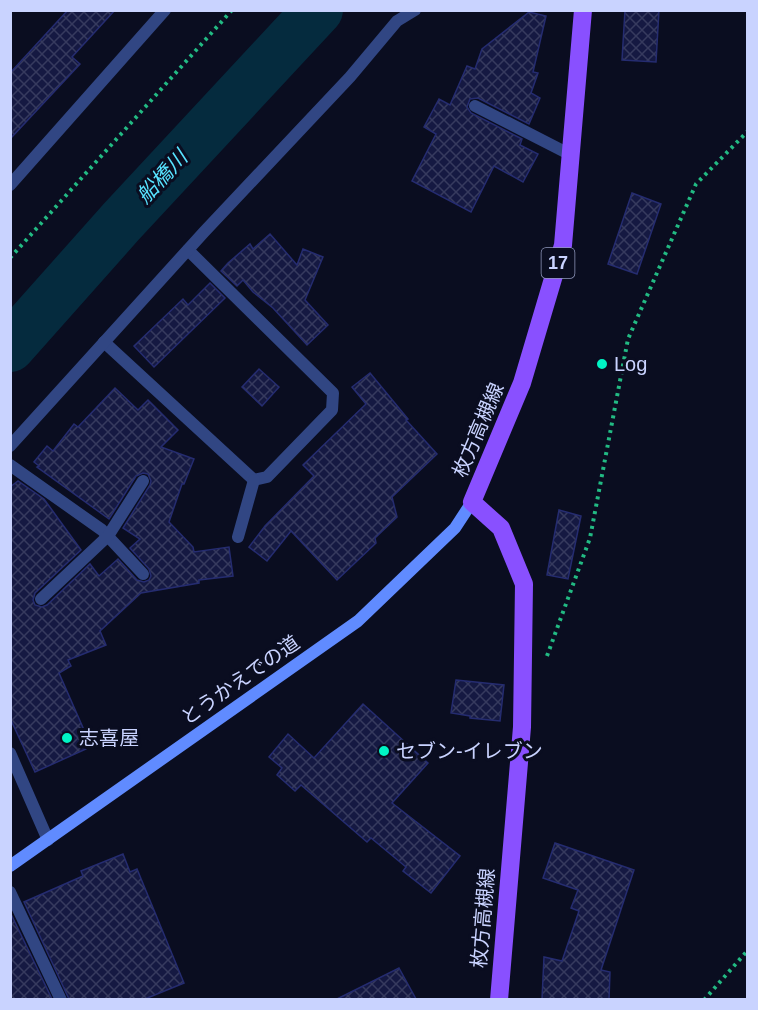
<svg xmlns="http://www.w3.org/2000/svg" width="758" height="1010" font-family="Helvetica,'Noto Sans JP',sans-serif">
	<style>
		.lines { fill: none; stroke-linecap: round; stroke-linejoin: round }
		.river { stroke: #052b3e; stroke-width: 50 }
		.building { fill: url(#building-cross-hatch); stroke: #252c70; stroke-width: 1.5 }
		.path { stroke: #22ba83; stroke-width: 4; stroke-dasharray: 3 4.5; stroke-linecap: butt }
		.lane { stroke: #314683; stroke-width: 12 }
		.street { stroke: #314683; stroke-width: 12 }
		.secondary { stroke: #608bff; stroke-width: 12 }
		.primary { stroke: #8950ff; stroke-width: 18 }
		.poi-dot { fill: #00f4c4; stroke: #0a0d20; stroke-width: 2 }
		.labels { text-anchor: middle; stroke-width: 6; stroke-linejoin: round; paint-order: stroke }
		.shield { fill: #0a0d20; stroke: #9098bc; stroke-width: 1.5 }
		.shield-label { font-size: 18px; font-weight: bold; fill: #c9d3ff }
		.poi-label { font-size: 20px; fill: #c9d3ff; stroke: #0a0d20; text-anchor: start }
		.street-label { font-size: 20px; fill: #c9d3ff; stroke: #0a0d20 }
		.water-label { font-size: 21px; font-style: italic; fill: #57e3ff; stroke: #0a0d20 }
	</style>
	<defs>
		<pattern id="building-cross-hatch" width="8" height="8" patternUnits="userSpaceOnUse" patternTransform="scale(1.5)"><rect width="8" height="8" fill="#151942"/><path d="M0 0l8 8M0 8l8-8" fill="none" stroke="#363a5e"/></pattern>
	</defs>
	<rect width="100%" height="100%" fill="#0a0d20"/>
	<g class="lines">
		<path class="river" d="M10 347 121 222 318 10"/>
	</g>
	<g class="building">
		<path d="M68 10H115L72 57 80 64 10 139V73Z"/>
		<path d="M625 10H659L656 62 622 60Z"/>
		<path d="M529 12 546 16 533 72 538 73 531 93 540 98 529 124 478 98 470 99 467 107 471 113 522 139 520 145 538 154 523 182 494 166 471 212 412 181 436 134 424 127 439 99 450 105 467 66 475 69 482 49Z"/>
		<path d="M632 193 661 204 637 274 608 264Z"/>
		<path d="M270 234 297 265 303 249 323 257 305 300 328 325 307 345 273 308 253 292 243 280 237 286 221 271 228 263 250 244 253 249Z"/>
		<path d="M210 283 225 298 154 367 134 346 183 299 188 305Z"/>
		<path d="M259 369 279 387 262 406 242 387Z"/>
		<path d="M370 373 408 419 406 420 437 454 392 497 397 517 375 538 376 543 337 580 291 531 267 561 249 547 265 526 314 476 303 465 366 404 352 387Z"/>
		<path d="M115 388 138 410 148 400 178 430 161 447 194 459 184 484H182L169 522 193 547 194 552 229 547 233 576 199 580V583L141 593 100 631 106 645 68 660 71 666 59 673 88 739 86 749 35 772 10 718V487L18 481 44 499 81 550 35 593 33 600 35 605 42 607 47 605 90 564 99 576 118 559 137 580 144 582 149 580 151 576 149 569 130 548 140 539 123 528 150 485 151 481 148 474 143 473 136 476 109 519 37 467 39 466 34 462 47 446 53 451 74 424 78 427Z"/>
		<path d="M559 510 581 516 568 579 547 575Z"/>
		<path d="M456 680 504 685 500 721 470 718V716L451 713Z"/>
		<path d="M363 704 428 763 392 803 460 856 431 893 403 871 406 867 371 838 367 842 301 785 295 791 277 775 282 768 269 757 288 734 314 758Z"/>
		<path d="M555 843 634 870 601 970 610 972 609 999H542L544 957 562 961 579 911 571 908 578 890 543 878Z"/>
		<path d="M123 854 130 872 137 869 184 983 145 999H69L24 902 83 876 81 871Z"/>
		<path d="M10 912 52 999H10Z"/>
		<path d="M399 968 416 999H337Z"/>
	</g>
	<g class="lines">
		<g class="path">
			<path d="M10 258 232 10"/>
			<path d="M547 656 590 538 628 339 696 184 748 131"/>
			<path d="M704 1000 748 950"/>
		</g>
		<g class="lane">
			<path d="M475 106 571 155"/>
			<path d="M104 342 254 480 267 477 332 410 333 393 188 250"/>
			<path d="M10 465 102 530 143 574"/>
			<path d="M238 537 254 480"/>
			<path d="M41 599 108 536 143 481"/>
			<path d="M10 753 48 840"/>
			<path d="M10 892 61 1000"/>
		</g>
		<g class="street">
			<path d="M10 185 165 10"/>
			<path d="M10 446 204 232 350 77 397 21 415 10"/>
		</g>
		<path class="secondary" d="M10 866 358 621 455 528 472 502"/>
		<path class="primary" d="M499 1000 522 727 524 584 501 528 472 502 522 383 563 245 583 10"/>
	</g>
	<g class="poi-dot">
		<circle cx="602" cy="364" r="6"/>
		<circle cx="67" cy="738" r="6"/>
		<circle cx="384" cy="751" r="6"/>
	</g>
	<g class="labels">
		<rect class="shield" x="541.5" y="248" width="33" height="30" rx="4.5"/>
		<g class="shield-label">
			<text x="558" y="269">17</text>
		</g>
		<g class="poi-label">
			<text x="614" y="371">Log</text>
			<text x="79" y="745">志喜屋</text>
			<text x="396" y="758">セブン-イレブン</text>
		</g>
		<g class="street-label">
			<text transform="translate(478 430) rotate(-67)" y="7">枚方高槻線</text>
			<text transform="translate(240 680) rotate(-35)" y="7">とうかえでの道</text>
			<text transform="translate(483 918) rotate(-85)" y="7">枚方高槻線</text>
		</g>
		<g class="water-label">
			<text transform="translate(162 177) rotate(-47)" y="7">船橋川</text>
		</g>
	</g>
	<rect width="758" height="1010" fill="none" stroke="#c9d3ff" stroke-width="24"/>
</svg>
